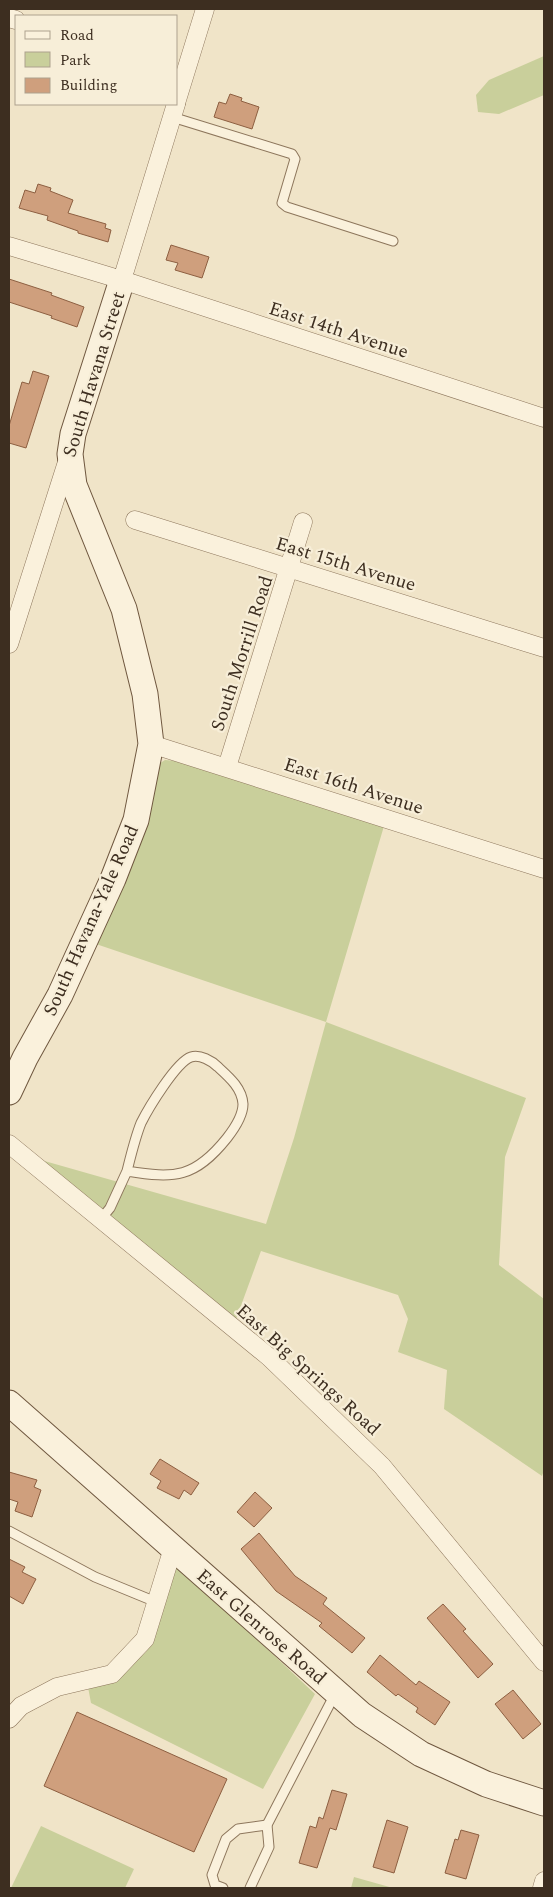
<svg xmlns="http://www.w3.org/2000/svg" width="553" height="1897" font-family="Spectral,serif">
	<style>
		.green { fill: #c9cf9b }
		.building { fill: #cf9f7d; stroke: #8d5f41 }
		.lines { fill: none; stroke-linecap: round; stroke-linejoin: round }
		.lane-casing { stroke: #8d765c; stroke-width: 11 }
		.street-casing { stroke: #8d765c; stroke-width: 19 }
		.secondary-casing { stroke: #6f573f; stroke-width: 27 }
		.lane { stroke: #faf1dc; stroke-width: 9 }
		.street { stroke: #faf1dc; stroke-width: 18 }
		.secondary { stroke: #faf1dc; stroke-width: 25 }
		.labels { text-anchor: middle; stroke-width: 4.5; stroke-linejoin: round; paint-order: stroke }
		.street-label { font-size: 19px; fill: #3d2e20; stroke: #f7eed8 }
	</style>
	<rect width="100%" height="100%" fill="#f0e4c8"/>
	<g class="green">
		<path d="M544 56V95L499 114 478 112 476 95 489 80Z"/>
		<path d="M165 760 177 761 384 826 326 1022 526 1098 505 1157 499 1265 544 1299V1470L542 1476 444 1409 447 1370 398 1352 408 1319 398 1295 261 1251 235 1322 41 1160 266 1224 294 1138 326 1022 96 944 154 767Z"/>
		<path d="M176 1563 315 1694 263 1789 91 1703 88 1687 114 1680 146 1652Z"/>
		<path d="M41 1826 134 1869 125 1888H11Z"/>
		<path d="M354 1877 393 1888H351Z"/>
	</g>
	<g class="building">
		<path d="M230 94 242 98 241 101 259 107 252 129 214 117 219 102 226 104Z"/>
		<path d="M38 184 51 188 50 191 73 200 68 213 106 224 105 228 111 230 108 242 78 233V231L47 220 48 216 19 208 25 190 35 193Z"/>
		<path d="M171 245 209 257 202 278 175 270 178 263 166 260Z"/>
		<path d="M9 279 52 293 51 295 84 307 77 327 51 318 52 316 9 302Z"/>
		<path d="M33 371 49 376 26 448 9 443V426L22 382 29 384Z"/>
		<path d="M160 1459 199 1483 191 1495 184 1490 179 1499 157 1488 161 1481 150 1474Z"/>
		<path d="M9 1472 37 1480 34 1487 41 1490 32 1517 15 1511 18 1502 9 1499Z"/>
		<path d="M255 1492 272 1508 254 1527 237 1512Z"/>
		<path d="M259 1533 295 1576 327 1598 323 1604 365 1638 352 1653 319 1626 322 1623 276 1591 241 1549Z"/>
		<path d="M9 1559 25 1567 22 1572 36 1579 23 1604 9 1596Z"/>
		<path d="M443 1604 466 1629 463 1631 493 1664 478 1678 427 1618Z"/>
		<path d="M380 1655 416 1685 419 1681 450 1702 435 1725 416 1712 418 1708 398 1694 396 1696 367 1672Z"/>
		<path d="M513 1690 541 1724 523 1739 495 1704Z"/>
		<path d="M77 1712 227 1779 194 1852 44 1786Z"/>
		<path d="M332 1790 347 1794 336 1830 330 1828 317 1868 299 1863 310 1826 316 1828 319 1817 323 1819Z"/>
		<path d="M387 1820 408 1827 394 1873 373 1867Z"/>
		<path d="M461 1830 479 1835 466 1879 445 1873 455 1839 458 1840Z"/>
	</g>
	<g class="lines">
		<defs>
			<g id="lane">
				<path d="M172 117 292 154 295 159 282 203 287 207 393 241"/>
				<path d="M101 1219 110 1208 127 1171C175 1179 195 1178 227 1138 234 1129 243 1116 243 1104 242 1088 229 1077 218 1067 212 1061 200 1054 191 1057 176 1062 148 1109 141 1123 135 1138 131 1155 127 1171"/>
				<path d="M9 1531 95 1577 156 1602"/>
				<path d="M223 1888 215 1885 212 1875 226 1839 238 1829 267 1825"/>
				<path d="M250 1888 269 1847 267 1825 335 1694"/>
			</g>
			<g id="street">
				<path d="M9 18 16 20"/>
				<path d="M176 103 205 9"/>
				<path d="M9 246 122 280 544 418"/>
				<path d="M122 280 176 104"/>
				<path d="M135 520 544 648"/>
				<path d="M9 644 68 459"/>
				<path d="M151 744 544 869"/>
				<path d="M227 767 303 522"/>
				<path d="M9 1144 269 1357 382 1466 544 1662"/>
				<path d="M9 1719 21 1706 57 1687 112 1674 145 1639 173 1548"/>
				<path d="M542 1888 544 1881"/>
			</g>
			<g id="secondary">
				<path d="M9 1092 25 1058 60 995 113 879 136 820 151 744 145 694 124 609 74 485 70 454 73 434 122 280"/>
				<path d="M9 1403 362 1715 421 1754 486 1784 544 1803"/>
			</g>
		</defs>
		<use href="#lane" class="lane-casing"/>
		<use href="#street" class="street-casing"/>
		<use href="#secondary" class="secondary-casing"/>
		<use href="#lane" class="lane"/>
		<use href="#street" class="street"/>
		<use href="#secondary" class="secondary"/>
	</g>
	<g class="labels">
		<g class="street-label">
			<text transform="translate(339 329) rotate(18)" y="7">East 14th Avenue</text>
			<text transform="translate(93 374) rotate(-73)" y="7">South Havana Street</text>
			<text transform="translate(346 563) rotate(17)" y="7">East 15th Avenue</text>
			<text transform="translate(241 653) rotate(-72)" y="7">South Morrill Road</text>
			<text transform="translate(354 785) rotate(18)" y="7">East 16th Avenue</text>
			<text transform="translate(90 920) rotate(-66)" y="7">South Havana-Yale Road</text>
			<text transform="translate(309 1369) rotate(42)" y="7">East Big Springs Road</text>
			<text transform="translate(262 1626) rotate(41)" y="7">East Glenrose Road</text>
		</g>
	</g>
	<rect width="553" height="1897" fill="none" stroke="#3d2e20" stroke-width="20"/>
	<rect x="15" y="15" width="162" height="90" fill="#f7eed8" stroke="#ada18e"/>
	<rect x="25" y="31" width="25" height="8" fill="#faf1dc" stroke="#ada18e"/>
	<text x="60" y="40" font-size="15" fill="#3d2e20">Road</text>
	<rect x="25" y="52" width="25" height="15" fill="#c9cf9b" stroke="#ada18e"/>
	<text x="60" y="65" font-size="15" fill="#3d2e20">Park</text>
	<rect x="25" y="78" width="25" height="15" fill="#cf9f7d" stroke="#ada18e"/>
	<text x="60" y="90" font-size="15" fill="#3d2e20">Building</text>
</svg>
